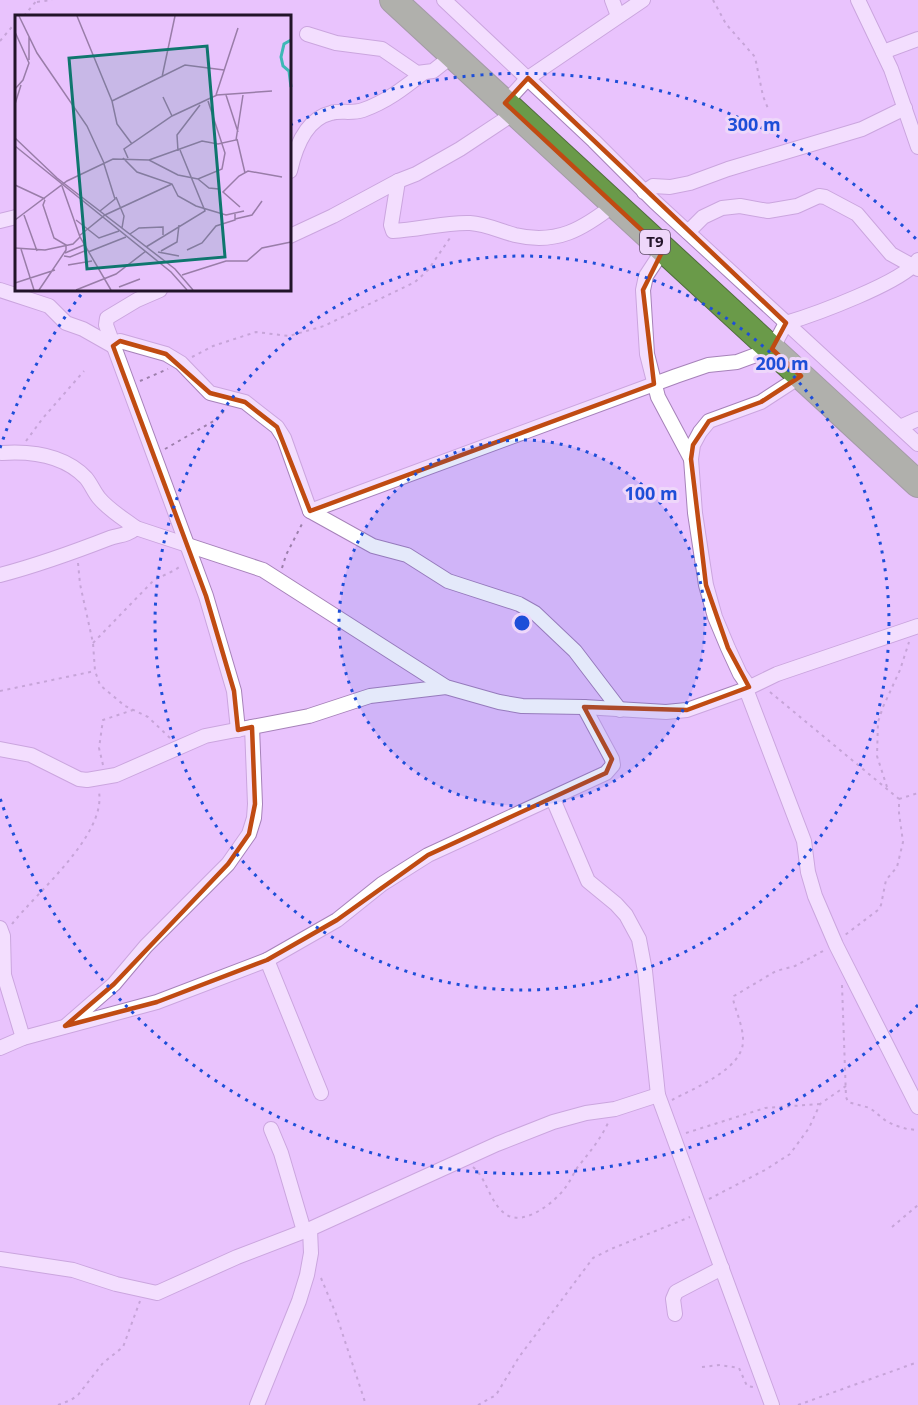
<svg xmlns="http://www.w3.org/2000/svg" width="918" height="1405" font-family="'Open Sans',sans-serif">
	<style>
		.lines { fill: none; stroke-linecap: round; stroke-linejoin: round }
		.street-casing { stroke: #a682b9; stroke-width: 16 }
		.highway-casing { stroke: #516b3e; stroke-width: 28 }
		.path { stroke: #9c7fab; stroke-width: 2; stroke-dasharray: 3 4.5; stroke-linecap: butt }
		.street { stroke: #fff; stroke-width: 14 }
		.highway { stroke: #6a9a49; stroke-width: 26 }
		.marked { fill: none; stroke: #c04b12; stroke-width: 4.5; stroke-linejoin: round }
		.ring { fill: none; stroke: #1d4ed8; stroke-width: 3; stroke-dasharray: 3 6 }
		.labels { text-anchor: middle; stroke-width: 6; stroke-linejoin: round; paint-order: stroke }
		.shield { fill: #eed7fa; stroke: #5f4e68; stroke-width: 1.5 }
		.shield-label { font-size: 15px; font-weight: bold; fill: #221429 }
		.inset-river { fill: none; stroke: #3eb8b6; stroke-width: 3 }
		.inset-road { fill: none; stroke: #997da8; stroke-width: 1.5 }
		.view { fill: #0f766e; fill-opacity: 0.15; stroke: #0f766e; stroke-width: 3 }
		.inset-edge { fill: none; stroke: #221429; stroke-width: 3 }
		.centre { fill: #1d4ed8; stroke: #eed7fa; stroke-width: 3 }
		.ring-label { font-size: 18px; text-anchor: middle; font-weight: bold; fill: #1d4ed8; stroke: #eed7fa; stroke-width: 6; stroke-linejoin: round; paint-order: stroke }
	</style>
	<rect width="100%" height="100%" fill="#e9c3fd"/>
	<g class="lines">
		<defs>
			<g id="street">
				<path d="M444 0 594 141 655 202 918 444"/>
				<path d="M612 0 618 16"/>
				<path d="M858 0 891 69 918 147"/>
				<path d="M307 34 336 43 382 49 417 73 433 71 452 56"/>
				<path d="M883 52 918 39"/>
				<path d="M505 103 528 78 643 0"/>
				<path d="M290 171C295 149 305 119 331 113 341 110 351 114 363 110 386 102 404 88 423 73"/>
				<path d="M398 181 391 225 393 231C419 230 445 222 470 223 486 224 500 231 515 235 557 245 583 229 615 204"/>
				<path d="M644 192 653 186 670 187 690 183 728 169 862 129 905 108"/>
				<path d="M0 221 16 217"/>
				<path d="M688 232 703 217 722 208 740 206 768 211 797 206 819 196 825 197 857 214 891 254 918 269"/>
				<path d="M290 236 333 216 398 181 416 174 460 149 516 112"/>
				<path d="M663 250 646 276 643 290 647 354 658 397 691 459"/>
				<path d="M0 290 49 306 66 323 83 329 113 346 120 341 166 354 181 363 210 393 245 402 277 427 284 438 310 511 373 546 407 555 448 581 519 604 535 613 575 651 620 710"/>
				<path d="M160 290 137 300 107 318 106 325 206 596 234 691 238 730"/>
				<path d="M900 427 918 419"/>
				<path d="M2 453C32 451 65 456 86 478 91 484 94 492 99 498 109 510 124 519 136 528"/>
				<path d="M310 511 676 376 708 365 737 362 772 349 786 323C813 315 904 282 918 260"/>
				<path d="M0 575C38 565 74 552 110 538 120 535 128 535 136 528L263 570 446 687 499 702 522 706 584 707 666 712 687 710 746 689 777 674 918 626"/>
				<path d="M749 687 740 674 728 648 715 617 706 585 695 513 691 459 693 445 700 432 709 421 761 402 801 376"/>
				<path d="M746 689 804 841 808 872 815 896 836 945 918 1107"/>
				<path d="M0 749 31 755 79 779 87 780 116 775 205 736 309 716 370 696 446 687"/>
				<path d="M553 799 588 881 616 904 626 915 639 939 645 971 658 1095 772 1405"/>
				<path d="M0 928 3 936 4 975 23 1038"/>
				<path d="M267 960 321 1093"/>
				<path d="M67 1025 114 984 146 946 228 864 249 834 254 818 255 804 252 727"/>
				<path d="M0 1048 23 1038 157 1002 267 960 337 920 382 884 428 855 606 773 613 765 612 759 584 707"/>
				<path d="M271 1129 281 1153 304 1231"/>
				<path d="M0 1259 73 1270 116 1284 157 1293 237 1257 310 1229 497 1144 553 1122 586 1113 615 1109 658 1095"/>
				<path d="M675 1314 673 1299 676 1292 722 1268"/>
				<path d="M257 1405 299 1301 307 1275 311 1253 310 1229"/>
			</g>
			<path id="highway" d="M393 0 918 484"/>
		</defs>
		<use href="#street" class="street-casing"/>
		<use href="#highway" class="highway-casing"/>
		<g class="path">
			<path d="M713 0 726 24 755 57 763 96 769 111"/>
			<path d="M37 2 52 0"/>
			<path d="M24 16 37 0"/>
			<path d="M0 41 16 22"/>
			<path d="M192 357 213 346 256 332 289 336 324 326 415 282 428 270 450 238"/>
			<path d="M140 381 168 369"/>
			<path d="M26 441 43 418 84 371"/>
			<path d="M165 449 217 419 225 410"/>
			<path d="M78 563 80 584 93 643 95 671 100 685 125 706 148 717 170 738"/>
			<path d="M282 568 286 555 303 522"/>
			<path d="M93 643 154 580 175 570 182 565"/>
			<path d="M0 691 95 671"/>
			<path d="M770 692 899 799V813L903 842 897 867 886 880 881 905 878 910 845 935"/>
			<path d="M103 765 99 748 103 720 133 710"/>
			<path d="M887 787 877 756 878 722 883 707 900 670 909 642"/>
			<path d="M899 799 918 793"/>
			<path d="M12 924C37 892 106 835 99 792"/>
			<path d="M842 985 846 1097 848 1102 870 1108 886 1121 894 1125 907 1129 918 1130"/>
			<path d="M672 1100C694 1088 744 1069 743 1040 743 1026 736 1012 733 999L734 996 776 971 795 966 825 950"/>
			<path d="M686 1133 765 1108 820 1104"/>
			<path d="M473 1167C487 1178 490 1205 507 1215 525 1226 555 1202 565 1188 570 1182 573 1174 577 1168 589 1153 600 1140 608 1123"/>
			<path d="M709 1199 765 1170 790 1154 809 1128 820 1104 846 1086"/>
			<path d="M892 1227 918 1205"/>
			<path d="M321 1278 336 1314 366 1405"/>
			<path d="M702 1367 720 1365 739 1368 747 1386 753 1387"/>
			<path d="M58 1405 71 1400 78 1395 103 1363 123 1347 140 1301"/>
			<path d="M478 1405 496 1395 519 1357 593 1258 611 1249 690 1217"/>
			<path d="M798 1405 918 1362"/>
		</g>
		<use href="#street" class="street"/>
		<use href="#highway" class="highway"/>
	</g>
	<path d="M0 0H918V1405H0ZM528 78 786 323 772 349 801 376 761 402 709 421 693 445 691 459 706 585 728 648 749 687 687 710 584 707 612 759 606 773 428 855 337 920 267 960 157 1002 65 1026 114 984 228 864 249 834 255 804 252 727 238 730 234 691 206 596 113 346 120 341 166 354 210 393 245 402 277 427 310 511 654 384 643 290 663 250 505 103Z" fill="#e9c3fd" fill-opacity=".55" fill-rule="evenodd"/>
	<path class="marked" d="M528 78 786 323 772 349 801 376 761 402 709 421 693 445 691 459 706 585 728 648 749 687 687 710 584 707 612 759 606 773 428 855 337 920 267 960 157 1002 65 1026 114 984 228 864 249 834 255 804 252 727 238 730 234 691 206 596 113 346 120 341 166 354 210 393 245 402 277 427 310 511 654 384 643 290 663 250 505 103Z"/>
	<circle cx="522" cy="623" r="183" fill="#1d4ed8" fill-opacity=".12"/>
	<g class="ring">
		<circle cx="522" cy="623" r="183"/>
		<circle cx="522" cy="623" r="367"/>
		<path d="M918 1005A550 550 0 0 1 0 798M0 448A550 550 0 0 1 83 292M290 125A550 550 0 0 1 918 241"/>
	</g>
	<g class="labels">
		<rect class="shield" x="640" y="230" width="30" height="24" rx="4.5"/>
		<g class="shield-label">
			<text x="655" y="247">T9</text>
		</g>
	</g>
	<g transform="translate(15 15)">
		<rect width="276" height="276" fill="#e9c3fd"/>
		<path class="inset-river" d="M276 25 269 29 266 42 268 51 274 56 276 72"/>
		<path class="inset-road" d="M4 1 22 38 72 111 89 148M62 1 97 86 102 109 117 129M0 17 14 48 8 65 0 74M14 21V45M147 62 160 1M201 80 223 13M211 80 223 117M148 82 157 101M97 86 170 50 209 55M0 89 6 70M0 123 42 163 160 254 178 275M222 124 230 158M0 131 156 257 172 275M163 136 162 120 185 90M108 143 122 157 157 169 163 181 181 191 211 200 229 196M113 143 109 134 157 101 202 80 257 76M134 145 187 126 203 129 221 125 228 80M183 164 194 173 204 174M0 170 30 184M47 171 65 222 96 275M101 182 109 201 107 213M225 192 208 177 224 161 233 156 267 162M85 196 100 184 89 149M9 200 22 236M220 204 237 200 247 186M0 205 52 166 98 144 134 145 163 160 183 164 207 154 210 138 193 86M61 205 84 223 104 216M115 219 124 213 148 212V220M64 221 90 200 157 169M131 232 190 196 165 135M0 233 30 235 58 229 65 222M6 234 19 275M172 235 187 228 201 211 220 205V199M146 236 162 227 164 210M73 237 111 222M143 237 164 241M50 238 69 230M49 241 55 242 72 235M53 250 77 246M167 260 211 246H232L247 233 276 227M0 268 40 255M104 272 125 264M24 275 51 235V230L39 223 28 190 30 185M61 275 101 259 131 236"/>
		<path class="view" d="M192 31 210 242 72 254 54 43Z"/>
		<rect width="276" height="276" class="inset-edge"/>
	</g>
	<circle cx="522" cy="623" r="9" class="centre"/>
	<g class="ring-label">
		<text x="754" y="131">300 m</text>
		<text x="782" y="370">200 m</text>
		<text x="651" y="500">100 m</text>
	</g>
</svg>
